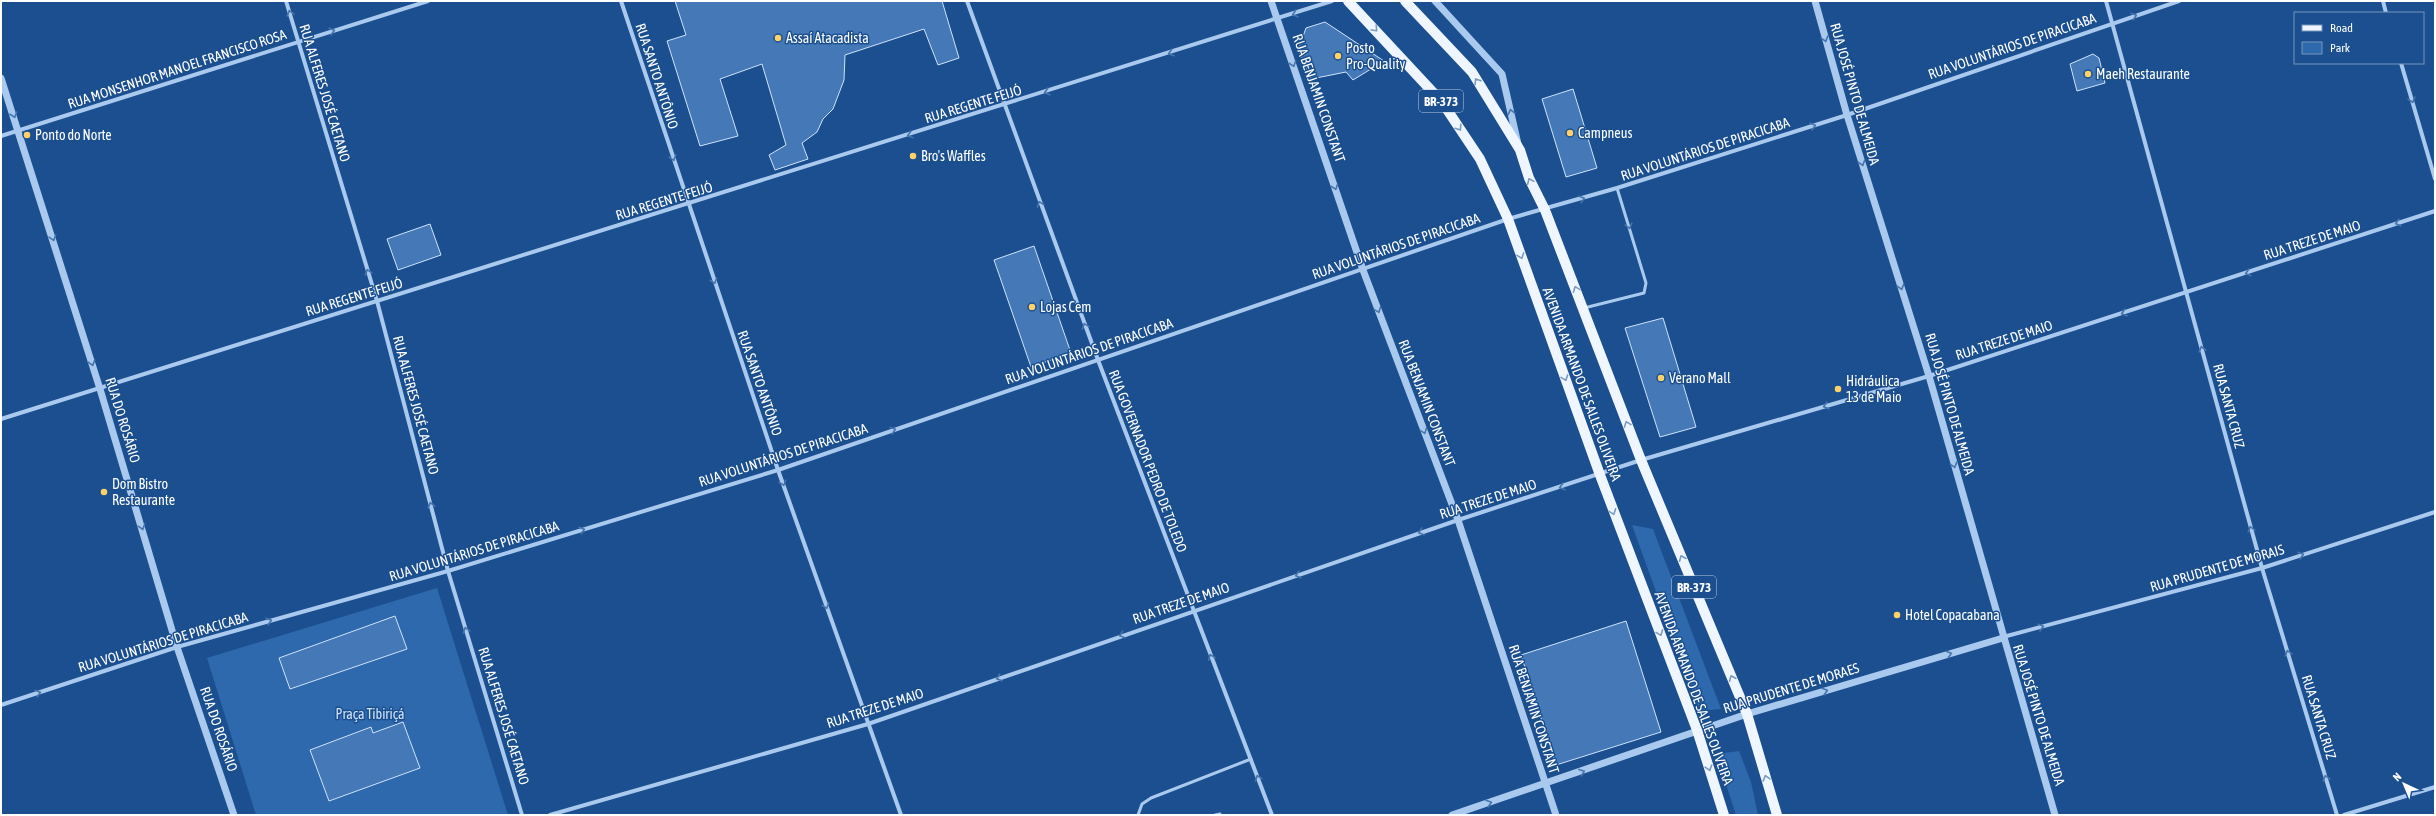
<svg xmlns="http://www.w3.org/2000/svg" width="2436" height="816" font-family="'Asap Condensed',sans-serif">
	<style>
		.green { fill: #2e69ad }
		.building { fill: #4478b7; stroke: #cfe3fa }
		.lines { fill: none; stroke-linecap: round; stroke-linejoin: round }
		.service { stroke: #a9c9ee; stroke-width: 3 }
		.minor { stroke: #a9c9ee; stroke-width: 4 }
		.tertiary { stroke: #a9c9ee; stroke-width: 7 }
		.primary { stroke: #f0f6ff; stroke-width: 10 }
		.oneway { stroke: #4674ac }
		.oneway2 { stroke: #7b9ac1 }
		.poi-dot { fill: #ffd166; stroke: #1b4f8f; stroke-width: 1.5 }
		.labels { text-anchor: middle; stroke-width: 3; stroke-linejoin: round; paint-order: stroke }
		.shield { fill: #1b4f8f; stroke: #bbcadd; stroke-width: 1 }
		.shield-label { font-size: 13px; font-weight: bold; fill: #fff }
		.poi-label { font-size: 14px; fill: #fff; stroke: #1b4f8f; text-anchor: start }
		.street-label { font-size: 14px; fill: #fff; stroke: #1b4f8f }
		.park-label { font-size: 14px; fill: #cfe3fa; stroke: #1b4f8f }
	</style>
	<rect width="100%" height="100%" fill="#1b4f8f"/>
	<g class="green">
		<path d="M1632 525 1653 529 1721 709 1699 711Z"/>
		<path d="M437 588 508 815H256L207 658Z"/>
		<path d="M1739 751 1751 782 1758 815H1736L1716 754Z"/>
	</g>
	<g class="building">
		<path d="M675 1H942L959 58 938 65 924 29 845 55 844 80 833 109 823 119 817 132 802 143 808 159 775 170 769 155 786 145 762 64 720 79 738 136 700 146 667 41 686 35Z"/>
		<path d="M1325 22 1384 61 1353 80 1346 72 1311 79 1298 50 1306 28Z"/>
		<path d="M2093 54 2099 58 2105 83 2077 91 2070 64Z"/>
		<path d="M1573 89 1597 168 1566 177 1542 99Z"/>
		<path d="M430 224 441 255 398 270 387 239Z"/>
		<path d="M1034 246 1071 353 1031 367 994 260Z"/>
		<path d="M1663 318 1696 427 1660 437 1625 328Z"/>
		<path d="M395 616 407 649 290 689 279 658Z"/>
		<path d="M1626 621 1661 732 1556 765 1521 655Z"/>
		<path d="M403 722 420 768 329 801 310 750 371 727 373 733Z"/>
	</g>
	<g class="lines">
		<g class="service">
			<path d="M1584 308 1644 293 1646 283 1617 188"/>
			<path d="M1138 815 1142 804 1151 798 1251 759"/>
			<path d="M1215 815 1220 814"/>
		</g>
		<g class="minor">
			<path d="M286 1 377 301 448 571 522 815"/>
			<path d="M621 1 778 470 901 815"/>
			<path d="M967 1 1098 360 1272 815"/>
			<path d="M2106 1 2262 568 2337 815"/>
			<path d="M2383 1 2386 13"/>
			<path d="M2401 63 2435 179"/>
			<path d="M1 136 428 1"/>
			<path d="M1 419 1332 1"/>
			<path d="M2003 637 2262 568 2435 512"/>
			<path d="M1 705 177 647 448 571 778 470 1508 219 1617 188 1847 115 2179 1"/>
			<path d="M550 815 868 724 1458 520 1641 460 1929 376 2435 211"/>
			<path d="M2344 815 2435 787"/>
		</g>
		<g class="tertiary">
			<path d="M1271 1 1363 270 1458 520 1556 815"/>
			<path d="M1435 1 1502 74 1518 144"/>
			<path d="M1815 1 1847 115 1929 376 2055 815"/>
			<path d="M1 78 100 389 177 647 234 815"/>
			<path d="M1452 815 1747 714 2003 638"/>
		</g>
		<g class="primary">
			<path d="M1348 1 1442 102 1480 159 1508 219 1600 475 1697 730 1724 815"/>
			<path d="M1405 1 1472 72 1520 150 1529 178 1545 210 1641 460 1747 714 1777 815"/>
		</g>
	</g>
	<defs><path id="oneway-chevron" d="M-2-3.5L2.5 0L-2 3.5" fill="none" stroke-width="1.6" stroke-linecap="round" stroke-linejoin="round"/></defs>
	<g class="oneway">
		<use href="#oneway-chevron" transform="translate(290 13) rotate(-106)"/>
		<use href="#oneway-chevron" transform="translate(1295 14) rotate(161)"/>
		<use href="#oneway-chevron" transform="translate(2134 16) rotate(-18)"/>
		<use href="#oneway-chevron" transform="translate(332 31) rotate(-17)"/>
		<use href="#oneway-chevron" transform="translate(1825 39) rotate(74)"/>
		<use href="#oneway-chevron" transform="translate(1171 53) rotate(163)"/>
		<use href="#oneway-chevron" transform="translate(1293 64) rotate(71)"/>
		<use href="#oneway-chevron" transform="translate(1047 92) rotate(163)"/>
		<use href="#oneway-chevron" transform="translate(2412 100) rotate(74)"/>
		<use href="#oneway-chevron" transform="translate(1511 112) rotate(-104)"/>
		<use href="#oneway-chevron" transform="translate(14 115) rotate(71)"/>
		<use href="#oneway-chevron" transform="translate(1813 126) rotate(-18)"/>
		<use href="#oneway-chevron" transform="translate(910 135) rotate(163)"/>
		<use href="#oneway-chevron" transform="translate(673 158) rotate(72)"/>
		<use href="#oneway-chevron" transform="translate(1862 163) rotate(73)"/>
		<use href="#oneway-chevron" transform="translate(1335 187) rotate(71)"/>
		<use href="#oneway-chevron" transform="translate(1582 199) rotate(-16)"/>
		<use href="#oneway-chevron" transform="translate(1040 204) rotate(-110)"/>
		<use href="#oneway-chevron" transform="translate(2398 223) rotate(162)"/>
		<use href="#oneway-chevron" transform="translate(1629 226) rotate(75)"/>
		<use href="#oneway-chevron" transform="translate(53 238) rotate(73)"/>
		<use href="#oneway-chevron" transform="translate(368 272) rotate(-107)"/>
		<use href="#oneway-chevron" transform="translate(2248 273) rotate(162)"/>
		<use href="#oneway-chevron" transform="translate(714 281) rotate(71)"/>
		<use href="#oneway-chevron" transform="translate(1901 287) rotate(73)"/>
		<use href="#oneway-chevron" transform="translate(1378 310) rotate(69)"/>
		<use href="#oneway-chevron" transform="translate(2124 313) rotate(162)"/>
		<use href="#oneway-chevron" transform="translate(1085 326) rotate(-110)"/>
		<use href="#oneway-chevron" transform="translate(2202 349) rotate(-105)"/>
		<use href="#oneway-chevron" transform="translate(92 363) rotate(73)"/>
		<use href="#oneway-chevron" transform="translate(1826 406) rotate(164)"/>
		<use href="#oneway-chevron" transform="translate(893 430) rotate(-19)"/>
		<use href="#oneway-chevron" transform="translate(1424 431) rotate(69)"/>
		<use href="#oneway-chevron" transform="translate(1954 465) rotate(74)"/>
		<use href="#oneway-chevron" transform="translate(783 483) rotate(71)"/>
		<use href="#oneway-chevron" transform="translate(1562 487) rotate(163)"/>
		<use href="#oneway-chevron" transform="translate(431 505) rotate(-105)"/>
		<use href="#oneway-chevron" transform="translate(142 527) rotate(73)"/>
		<use href="#oneway-chevron" transform="translate(2251 529) rotate(-105)"/>
		<use href="#oneway-chevron" transform="translate(582 530) rotate(-17)"/>
		<use href="#oneway-chevron" transform="translate(1421 532) rotate(161)"/>
		<use href="#oneway-chevron" transform="translate(2301 555) rotate(-18)"/>
		<use href="#oneway-chevron" transform="translate(1298 575) rotate(161)"/>
		<use href="#oneway-chevron" transform="translate(826 606) rotate(71)"/>
		<use href="#oneway-chevron" transform="translate(269 621) rotate(-16)"/>
		<use href="#oneway-chevron" transform="translate(2041 627) rotate(-15)"/>
		<use href="#oneway-chevron" transform="translate(466 630) rotate(-107)"/>
		<use href="#oneway-chevron" transform="translate(1122 635) rotate(161)"/>
		<use href="#oneway-chevron" transform="translate(2288 653) rotate(-107)"/>
		<use href="#oneway-chevron" transform="translate(1949 654) rotate(-17)"/>
		<use href="#oneway-chevron" transform="translate(1211 657) rotate(-112)"/>
		<use href="#oneway-chevron" transform="translate(999 678) rotate(161)"/>
		<use href="#oneway-chevron" transform="translate(1825 691) rotate(-17)"/>
		<use href="#oneway-chevron" transform="translate(38 693) rotate(-18)"/>
		<use href="#oneway-chevron" transform="translate(1582 772) rotate(-20)"/>
		<use href="#oneway-chevron" transform="translate(1258 778) rotate(-110)"/>
		<use href="#oneway-chevron" transform="translate(2326 778) rotate(-107)"/>
		<use href="#oneway-chevron" transform="translate(1489 803) rotate(-18)"/>
	</g>
	<g class="oneway2">
		<use href="#oneway-chevron" transform="translate(1375 29) rotate(47)"/>
		<use href="#oneway-chevron" transform="translate(1477 81) rotate(-122)"/>
		<use href="#oneway-chevron" transform="translate(1459 128) rotate(56)"/>
		<use href="#oneway-chevron" transform="translate(1530 181) rotate(-114)"/>
		<use href="#oneway-chevron" transform="translate(1521 256) rotate(70)"/>
		<use href="#oneway-chevron" transform="translate(1576 289) rotate(-111)"/>
		<use href="#oneway-chevron" transform="translate(1565 378) rotate(70)"/>
		<use href="#oneway-chevron" transform="translate(1627 424) rotate(-111)"/>
		<use href="#oneway-chevron" transform="translate(1613 512) rotate(69)"/>
		<use href="#oneway-chevron" transform="translate(1682 558) rotate(-113)"/>
		<use href="#oneway-chevron" transform="translate(1660 633) rotate(69)"/>
		<use href="#oneway-chevron" transform="translate(1732 678) rotate(-113)"/>
		<use href="#oneway-chevron" transform="translate(1709 768) rotate(72)"/>
		<use href="#oneway-chevron" transform="translate(1766 778) rotate(-106)"/>
	</g>
	<g class="poi-dot">
		<circle cx="778" cy="38" r="4"/>
		<circle cx="1338" cy="56" r="4"/>
		<circle cx="2088" cy="74" r="4"/>
		<circle cx="1570" cy="133" r="4"/>
		<circle cx="27" cy="135" r="4"/>
		<circle cx="913" cy="156" r="4"/>
		<circle cx="1032" cy="307" r="4"/>
		<circle cx="1661" cy="378" r="4"/>
		<circle cx="1838" cy="389" r="4"/>
		<circle cx="104" cy="492" r="4"/>
		<circle cx="1897" cy="615" r="4"/>
	</g>
	<g class="labels">
		<g class="shield">
			<rect x="1419" y="90" width="44" height="22" rx="3"/>
			<rect x="1672" y="576" width="44" height="22" rx="3"/>
		</g>
		<g class="shield-label">
			<text x="1441" y="106">BR-373</text>
			<text x="1694" y="592">BR-373</text>
		</g>
		<g class="poi-label">
			<text x="786" y="43">Assaí Atacadista</text>
			<text x="1346" y="53">Posto<tspan x="1346" dy="16">Pro-Quality</tspan></text>
			<text x="2096" y="79">Maeh Restaurante</text>
			<text x="1578" y="138">Campneus</text>
			<text x="35" y="140">Ponto do Norte</text>
			<text x="921" y="161">Bro's Waffles</text>
			<text x="1040" y="312">Lojas Cem</text>
			<text x="1669" y="383">Verano Mall</text>
			<text x="1846" y="386">Hidráulica<tspan x="1846" dy="16">13 de Maio</tspan></text>
			<text x="112" y="489">Dom Bistro<tspan x="112" dy="16">Restaurante</tspan></text>
			<text x="1905" y="620">Hotel Copacabana</text>
		</g>
		<g class="street-label">
			<text transform="translate(2012 46) rotate(-19)" y="5">RUA VOLUNTÁRIOS DE PIRACICABA</text>
			<text transform="translate(177 69) rotate(-18)" y="5">RUA MONSENHOR MANOEL FRANCISCO ROSA</text>
			<text transform="translate(657 76) rotate(72)" y="5">RUA SANTO ANTÔNIO</text>
			<text transform="translate(325 93) rotate(73)" y="5">RUA ALFERES JOSÉ CAETANO</text>
			<text transform="translate(1855 94) rotate(74)" y="5">RUA JOSÉ PINTO DE ALMEIDA</text>
			<text transform="translate(1319 98) rotate(71)" y="5">RUA BENJAMIN CONSTANT</text>
			<text transform="translate(973 104) rotate(-17)" y="5">RUA REGENTE FEIJÓ</text>
			<text transform="translate(1705 149) rotate(-18)" y="5">RUA VOLUNTÁRIOS DE PIRACICABA</text>
			<text transform="translate(664 201) rotate(-17)" y="5">RUA REGENTE FEIJÓ</text>
			<text transform="translate(2312 240) rotate(-18)" y="5">RUA TREZE DE MAIO</text>
			<text transform="translate(1396 246) rotate(-19)" y="5">RUA VOLUNTÁRIOS DE PIRACICABA</text>
			<text transform="translate(354 297) rotate(-17)" y="5">RUA REGENTE FEIJÓ</text>
			<text transform="translate(2004 340) rotate(-18)" y="5">RUA TREZE DE MAIO</text>
			<text transform="translate(1089 351) rotate(-19)" y="5">RUA VOLUNTÁRIOS DE PIRACICABA</text>
			<text transform="translate(760 383) rotate(71)" y="5">RUA SANTO ANTÔNIO</text>
			<text transform="translate(1582 384) rotate(70)" y="5">AVENIDA ARMANDO DE SALLES OLIVEIRA</text>
			<text transform="translate(1427 403) rotate(69)" y="5">RUA BENJAMIN CONSTANT</text>
			<text transform="translate(1950 404) rotate(74)" y="5">RUA JOSÉ PINTO DE ALMEIDA</text>
			<text transform="translate(416 405) rotate(75)" y="5">RUA ALFERES JOSÉ CAETANO</text>
			<text transform="translate(2229 406) rotate(75)" y="5">RUA SANTA CRUZ</text>
			<text transform="translate(123 420) rotate(73)" y="5">RUA DO ROSÁRIO</text>
			<text transform="translate(783 455) rotate(-18)" y="5">RUA VOLUNTÁRIOS DE PIRACICABA</text>
			<text transform="translate(1148 461) rotate(69)" y="5">RUA GOVERNADOR PEDRO DE TOLEDO</text>
			<text transform="translate(1488 499) rotate(-18)" y="5">RUA TREZE DE MAIO</text>
			<text transform="translate(474 551) rotate(-17)" y="5">RUA VOLUNTÁRIOS DE PIRACICABA</text>
			<text transform="translate(2217 568) rotate(-16)" y="5">RUA PRUDENTE DE MORAIS</text>
			<text transform="translate(1181 603) rotate(-19)" y="5">RUA TREZE DE MAIO</text>
			<text transform="translate(163 642) rotate(-17)" y="5">RUA VOLUNTÁRIOS DE PIRACICABA</text>
			<text transform="translate(1694 688) rotate(70)" y="5">AVENIDA ARMANDO DE SALLES OLIVEIRA</text>
			<text transform="translate(1791 688) rotate(-17)" y="5">RUA PRUDENTE DE MORAES</text>
			<text transform="translate(875 708) rotate(-18)" y="5">RUA TREZE DE MAIO</text>
			<text transform="translate(1534 709) rotate(72)" y="5">RUA BENJAMIN CONSTANT</text>
			<text transform="translate(2039 715) rotate(73)" y="5">RUA JOSÉ PINTO DE ALMEIDA</text>
			<text transform="translate(504 716) rotate(73)" y="5">RUA ALFERES JOSÉ CAETANO</text>
			<text transform="translate(2319 717) rotate(73)" y="5">RUA SANTA CRUZ</text>
			<text transform="translate(219 729) rotate(71)" y="5">RUA DO ROSÁRIO</text>
		</g>
		<g class="park-label">
			<text x="370" y="719">Praça Tibiriçá</text>
		</g>
	</g>
	<rect width="2436" height="816" fill="none" stroke="#ffffff" stroke-width="4"/>
	<rect x="2294" y="12" width="130" height="52" fill="#1b4f8f" stroke="#7695bc"/>
	<rect x="2302" y="25" width="20" height="6" fill="#f0f6ff" stroke="#7695bc"/>
	<text x="2330" y="32" font-size="12" fill="#ffffff">Road</text>
	<rect x="2302" y="42" width="20" height="12" fill="#2e69ad" stroke="#7695bc"/>
	<text x="2330" y="52" font-size="12" fill="#ffffff">Park</text>
	<g transform="translate(2404 784) rotate(316)" stroke="#1b4f8f" stroke-width="3" paint-order="stroke">
	<path d="M0-3L7 15L0 10L-7 15Z" fill="#ffffff"/>
	<text y="-6" font-size="11" font-weight="bold" text-anchor="middle" fill="#ffffff">N</text>
	</g>
</svg>
